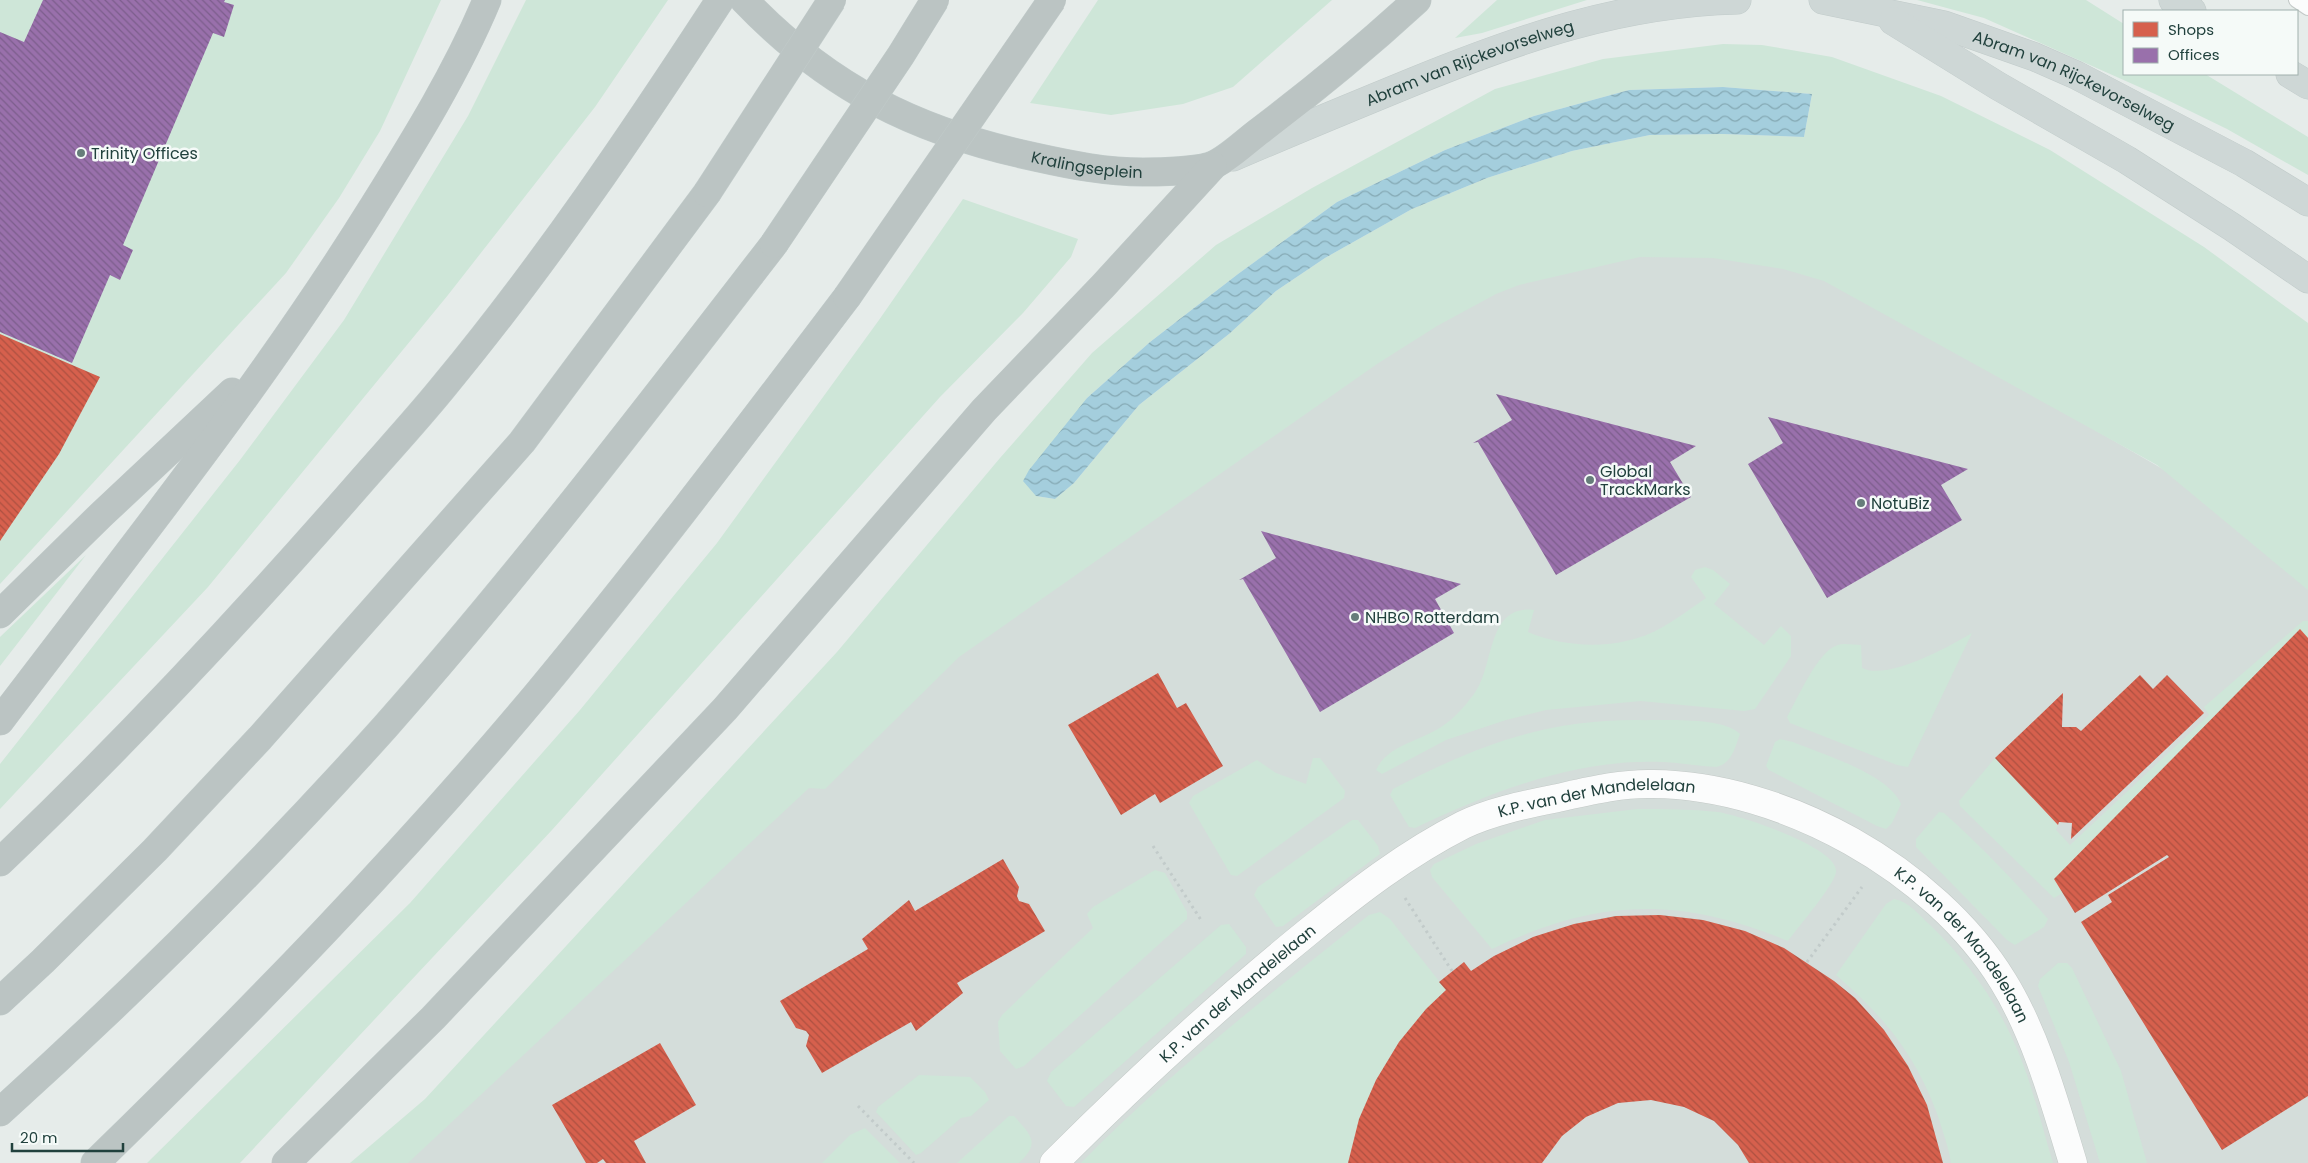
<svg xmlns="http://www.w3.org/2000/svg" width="2308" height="1163" font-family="Poppins,sans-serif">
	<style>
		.built { fill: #d4ddda }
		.grass { fill: #cee6d8; fill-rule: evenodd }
		.water { fill: url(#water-waves) }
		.shops { fill: url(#shops-back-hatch) }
		.offices { fill: url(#offices-back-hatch) }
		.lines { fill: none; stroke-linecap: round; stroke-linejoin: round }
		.lane-casing { stroke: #c3c9c7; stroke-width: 16 }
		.street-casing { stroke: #c3c9c7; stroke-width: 29 }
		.primary-casing { stroke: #c1cbca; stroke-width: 29 }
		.highway-casing { stroke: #c1cbca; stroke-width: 29 }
		.path { stroke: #c2cbca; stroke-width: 3; stroke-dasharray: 2.5 4; stroke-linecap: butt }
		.lane { stroke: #fbfcfc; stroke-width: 14 }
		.street { stroke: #fbfcfc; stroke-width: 28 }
		.primary { stroke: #ced7d6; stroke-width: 28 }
		.highway { stroke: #bbc4c3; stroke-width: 28 }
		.highway-bridge-casing { stroke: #c1cbca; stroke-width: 29; stroke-linecap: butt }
		.highway-bridge { stroke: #bbc4c3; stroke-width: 28 }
		.poi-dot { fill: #667d7a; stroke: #f5faf8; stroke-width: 2 }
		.labels { text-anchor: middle; stroke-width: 5; stroke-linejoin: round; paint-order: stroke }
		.street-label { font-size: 16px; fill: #21413d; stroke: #f5faf8 }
		.poi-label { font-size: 16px; fill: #21413d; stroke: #f5faf8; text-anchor: start }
	</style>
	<defs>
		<pattern id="water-waves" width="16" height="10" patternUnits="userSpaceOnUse" patternTransform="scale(1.25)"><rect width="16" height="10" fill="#a4cedd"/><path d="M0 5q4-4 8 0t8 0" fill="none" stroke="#85a9b4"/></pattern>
		<pattern id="shops-back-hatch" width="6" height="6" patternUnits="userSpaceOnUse" patternTransform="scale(1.25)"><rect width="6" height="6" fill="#d6604d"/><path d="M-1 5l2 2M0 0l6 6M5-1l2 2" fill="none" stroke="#ad5141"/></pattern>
		<pattern id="offices-back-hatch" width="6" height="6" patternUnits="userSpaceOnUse" patternTransform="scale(1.25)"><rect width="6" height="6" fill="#9970ab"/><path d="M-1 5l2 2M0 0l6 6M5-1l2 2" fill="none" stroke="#7c5e8c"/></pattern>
	</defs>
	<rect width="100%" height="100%" fill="#e6ecea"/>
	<path class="built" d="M1763 238 2308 553V1163H390L861 727 1468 277Z"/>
	<g class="grass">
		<path d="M0 0H441L380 131 339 198 286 273 0 584Z"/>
		<path d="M526 0H668L595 107 448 295 208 587 0 809V764L240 460 344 320 468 116Z"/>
		<path d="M1098 0H1332L1233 87 1183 104 1111 115 1030 103Z"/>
		<path d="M1497 0H1587L1482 33 1455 38Z"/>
		<path d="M1917 0H2086L2124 24V74H2205L2308 137V175L2227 129 2155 94 1984 18Z"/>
		<path d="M1723 44 1762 45 1832 57 1941 96 2050 150 2204 247 2308 323V590L2157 465 1824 281 1783 269 1713 258 1640 257 1519 285 1496 294 1437 326 1377 364 959 657 825 789 809 788 408 1163H350L425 1099 837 652 1000 458 1092 353 1216 245 1312 188 1495 89 1603 59ZM1723 87 1812 94 1804 137 1722 134 1650 135 1572 151 1487 178 1412 209 1325 258 1276 291 1229 334 1139 405 1074 483 1055 499 1036 496 1087 398 1150 342 1238 274 1337 202 1445 150 1534 116 1629 90Z"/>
		<path d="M963 199 1078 239 1071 257 1023 313 940 397 552 830 240 1163H147L410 903 580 710 717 543 879 320Z"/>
		<path d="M86 555 0 666V637Z"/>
		<path d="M1705 567 1713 570 1730 584 1714 604 1764 645 1781 626 1791 636V656L1755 709 1744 711 1641 701 1546 710 1506 720 1446 740 1382 774 1376 770C1388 745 1418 742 1441 727 1455 718 1464 707 1474 694 1495 666 1486 604 1534 610L1528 632C1568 649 1622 650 1661 628 1677 619 1691 608 1706 598L1691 577 1695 570Z"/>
		<path d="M2303 621H2308V712L2071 888 2054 898 1960 806 1959 801 1995 758 2058 825 2056 830 2070 845 2209 715 2204 707Z"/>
		<path d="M1972 633 1908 767 1897 765 1790 723 1787 717C1797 700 1818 650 1838 645 1844 643 1854 645 1861 645L1862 668C1888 681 1950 646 1972 633Z"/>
		<path d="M1635 720C1661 721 1722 716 1740 734 1735 747 1732 764 1716 767 1699 766 1681 763 1663 762 1577 758 1491 792 1415 828L1409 827 1390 795 1393 789C1474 747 1542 720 1635 720Z"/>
		<path d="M1780 739 1793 742C1822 754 1889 774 1901 804L1892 823 1886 829 1877 826 1769 770 1766 766 1775 742Z"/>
		<path d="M1313 758H1320L1345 791 1344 798 1237 876 1231 875 1189 803 1193 796 1257 760 1276 773 1306 784Z"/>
		<path d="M1637 809C1664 809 1691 809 1718 812 1738 815 1839 847 1836 872 1834 886 1797 928 1788 941 1680 896 1597 898 1492 949L1432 877 1430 870 1434 864 1476 844 1545 820Z"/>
		<path d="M1939 812 1944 813C1981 846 2015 882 2048 919L2044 927 2015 945 2007 940 1916 847V839Z"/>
		<path d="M1352 820H1358L1378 846 1380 854 1283 926 1276 927 1254 895 1258 887Z"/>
		<path d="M1155 870 1165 873 1187 912V919L1024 1066 1016 1069 1000 1051 998 1022 1002 1015 1093 928 1087 914 1093 907Z"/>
		<path d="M1894 899C1910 902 1919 915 1930 925 1970 963 2004 1012 2023 1064 2035 1096 2043 1130 2053 1163H1951C1949 1148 1943 1133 1939 1119 1917 1057 1886 1018 1836 975L1886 904Z"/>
		<path d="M1380 912 1390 919 1446 990C1391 1041 1366 1091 1348 1163H1081C1170 1072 1270 994 1369 915Z"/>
		<path d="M1229 924 1246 947V954L1074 1107 1066 1106 1047 1081 1051 1072 1221 925Z"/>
		<path d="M2058 963H2067L2072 968 2121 1071 2147 1163H2100L2069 1062 2038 986 2040 979Z"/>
		<path d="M919 1075 970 1077 985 1092 989 1100 971 1116 961 1118 921 1153 916 1155 876 1112 878 1107Z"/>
		<path d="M1009 1116H1014C1031 1136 1041 1142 1019 1163H957Z"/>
		<path d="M865 1128 900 1163H822L850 1135Z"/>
	</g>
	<path class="water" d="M1723 87 1812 94 1804 137 1722 134 1650 135 1572 151 1487 178 1412 209 1325 258 1276 291 1229 334 1139 405 1074 483 1055 499 1036 496 1023 481 1029 470 1087 398 1150 342 1238 274 1337 202 1445 150 1534 116 1629 90Z"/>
	<g class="shops">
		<path d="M0 334 100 377 59 454 0 541Z"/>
		<path d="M2300 629 2308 638V1096L2222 1150 2081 922 2112 902 2108 895 2169 857 2167 855 2075 913 2054 879Z"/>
		<path d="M1158 673 1177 708 1186 703 1223 766 1160 803 1155 794 1121 815 1068 725Z"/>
		<path d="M2140 675 2153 689 2167 675 2204 713 2071 839 2072 823 2059 822 2058 825 1995 758 2063 693 2062 727H2076L2081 731Z"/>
		<path d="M1003 859 1019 887 1017 896 1019 901 1029 904 1045 931 957 983 963 993 916 1031 911 1022 822 1073 806 1046 809 1035 806 1031 796 1028 780 1001 868 949 862 939 909 900 915 911Z"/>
		<path d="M1660 915 1703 920 1745 931 1784 948 1834 981 1855 998 1884 1030 1908 1066 1927 1105 1943 1163H1749L1738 1145 1714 1121 1684 1107 1651 1100 1618 1103 1586 1117 1562 1136 1542 1163H1348L1359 1119 1376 1080 1399 1042 1426 1009 1446 990 1439 982 1464 962 1471 971 1494 956 1533 937 1574 924 1616 916Z"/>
		<path d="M660 1043 696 1105 634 1141 646 1163H606L603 1159 597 1163H586L552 1105Z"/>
	</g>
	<g class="offices">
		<path d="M43 0H225L224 2 234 5 224 37 213 33 123 245 133 250 120 280 110 275 72 363 0 332V32L24 42Z"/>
		<path d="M1496 394 1696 446 1670 462 1691 497 1556 575 1478 442 1473 443 1512 420Z"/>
		<path d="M1768 417 1968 469 1941 485 1962 520 1827 598 1748 464 1783 443Z"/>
		<path d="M1261 531 1461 584 1435 599 1454 633 1320 712 1243 579 1239 580 1276 558Z"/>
	</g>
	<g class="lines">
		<defs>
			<path id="lane" d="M2296 0 2308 8"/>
			<g id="street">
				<path id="s1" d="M1054 1163C1135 1082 1219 1004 1308 932 1357 892 1406 854 1463 825 1490 812 1523 805 1553 799 1585 792 1619 783 1653 784 1783 785 1935 870 2003 981 2036 1034 2055 1104 2073 1163"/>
			</g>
			<g id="primary">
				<path id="s2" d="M1823 0 1944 25 2035 57 2076 75 2244 163 2308 202"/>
				<path d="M2173 0 2192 11"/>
				<path d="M1893 21 1998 86 2127 160 2232 227 2308 279"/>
				<path d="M2290 74 2308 85"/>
				<path id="s3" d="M1233 157C1293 131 1354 106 1415 81 1521 38 1621 3 1737 0"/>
			</g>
			<g id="highway">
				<path id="s4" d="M744 0C828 88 917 132 1035 157 1071 165 1106 172 1143 172 1159 172 1200 171 1213 165 1228 159 1247 140 1261 130 1315 89 1367 46 1417 0"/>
				<path d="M0 614 101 515 232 392"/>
				<path d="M0 721C128 552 261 387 373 207 414 141 457 72 487 0"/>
				<path d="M0 862C123 745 239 621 351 493 382 457 414 423 444 386 545 264 634 132 720 0"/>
				<path d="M0 1001 43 961 155 850 260 738 522 442 707 193"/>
				<path d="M0 1112C134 991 264 862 385 727 522 572 648 407 774 244"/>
				<path d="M95 1163C249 1013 400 858 538 693 645 564 746 430 847 297"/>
				<path d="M286 1163 433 1018 725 709 984 410 1103 286 1213 166"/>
			</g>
		</defs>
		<use href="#lane" class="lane-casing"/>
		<use href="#street" class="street-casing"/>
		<use href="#primary" class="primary-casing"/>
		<use href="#highway" class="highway-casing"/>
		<g class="path">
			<path d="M1153 846 1201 920"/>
			<path d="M1405 898 1452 971"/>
			<path d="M1807 962 1862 887"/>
			<path d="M858 1106 914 1163"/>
		</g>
		<use href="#lane" class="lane"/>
		<use href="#street" class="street"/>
		<use href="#primary" class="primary"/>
		<use href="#highway" class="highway"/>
		<defs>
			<g id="highway-bridge">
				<path d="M707 193 832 0"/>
				<path d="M774 244 901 55 935 0"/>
				<path d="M847 297 1052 0"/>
			</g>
		</defs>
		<use href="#highway-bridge" class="highway-bridge-casing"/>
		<use href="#highway-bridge" class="highway-bridge"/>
	</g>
	<g class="poi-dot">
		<circle cx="81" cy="153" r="5"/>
		<circle cx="1590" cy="480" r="5"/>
		<circle cx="1861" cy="503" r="5"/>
		<circle cx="1355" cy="617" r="5"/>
	</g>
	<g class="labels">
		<g class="street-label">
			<text dy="6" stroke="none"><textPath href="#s3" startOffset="255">Abram van Rijckevorselweg</textPath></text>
			<text dy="6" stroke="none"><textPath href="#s2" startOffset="265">Abram van Rijckevorselweg</textPath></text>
			<text dy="6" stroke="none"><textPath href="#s4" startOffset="389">Kralingseplein</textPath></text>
			<text dy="6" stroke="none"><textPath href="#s1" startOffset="670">K.P. van der Mandelelaan</textPath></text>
			<text dy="6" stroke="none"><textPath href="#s1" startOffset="1090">K.P. van der Mandelelaan</textPath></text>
			<text dy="6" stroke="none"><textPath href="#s1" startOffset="250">K.P. van der Mandelelaan</textPath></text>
		</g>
		<g class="poi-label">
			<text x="91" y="159">Trinity Offices</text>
			<text x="1600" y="477">Global<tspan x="1600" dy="18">TrackMarks</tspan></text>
			<text x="1871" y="509">NotuBiz</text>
			<text x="1365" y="623">NHBO Rotterdam</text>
		</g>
	</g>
	<rect x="2123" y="10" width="175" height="65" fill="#f5faf8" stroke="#a0b0ad"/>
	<rect x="2133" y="22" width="25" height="15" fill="#d6604d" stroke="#a0b0ad"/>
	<text x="2168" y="35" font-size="15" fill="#21413d">Shops</text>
	<rect x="2133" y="48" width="25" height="15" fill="#9970ab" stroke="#a0b0ad"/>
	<text x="2168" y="60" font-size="15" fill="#21413d">Offices</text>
	<path d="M12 1143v8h111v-8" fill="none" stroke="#21413d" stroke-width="2.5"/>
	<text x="20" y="1143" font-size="15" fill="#21413d" stroke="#f5faf8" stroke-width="4" paint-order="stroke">20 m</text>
</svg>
